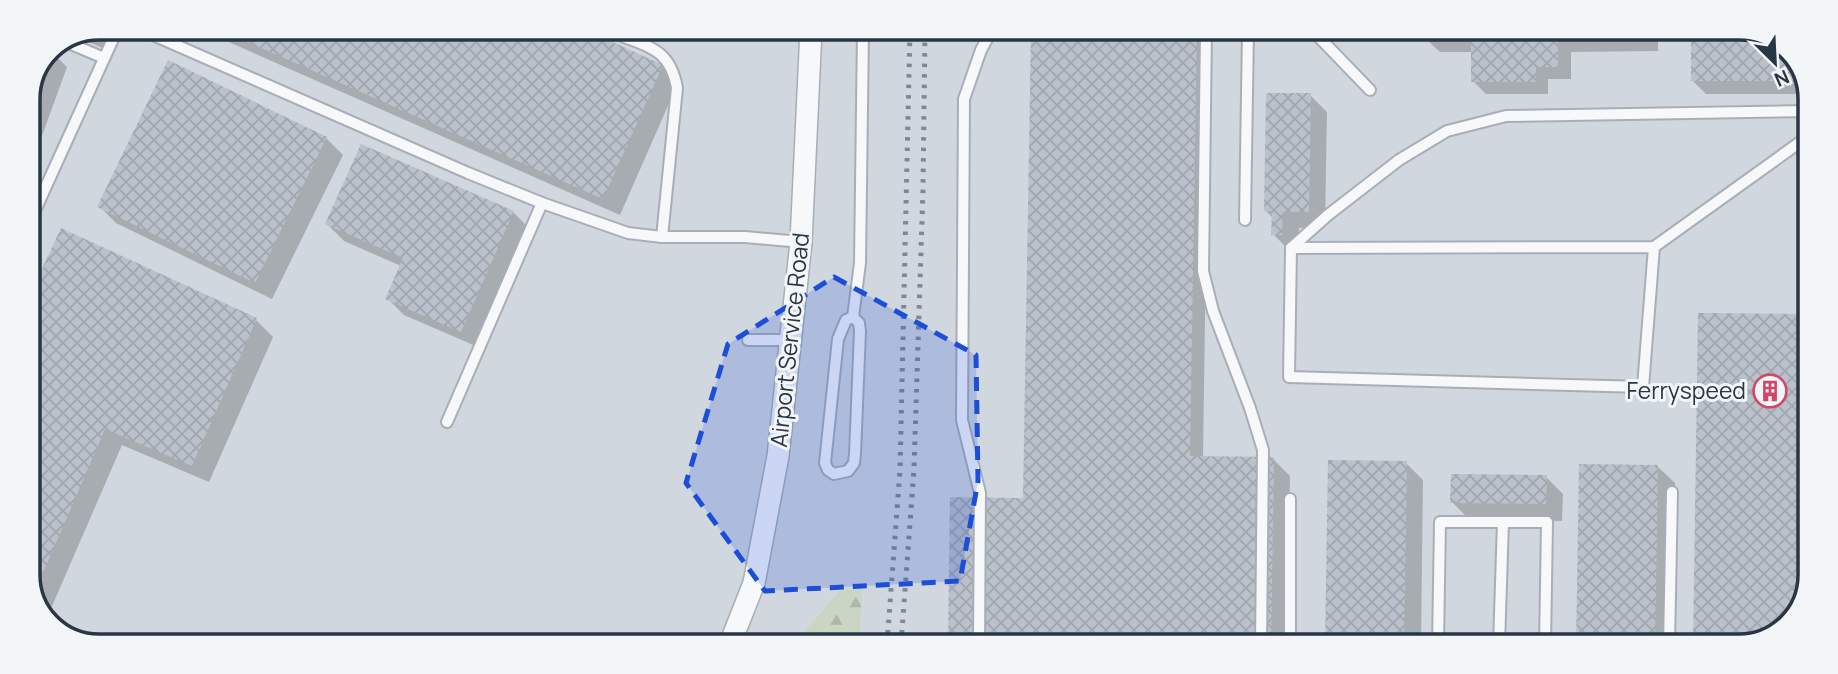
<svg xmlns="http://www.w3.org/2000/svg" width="1838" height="674" font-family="Manrope,sans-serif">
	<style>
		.built { fill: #d1d7de }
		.forest { fill: url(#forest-firs) }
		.shadow { fill: #0003 }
		.building { fill: url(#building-cross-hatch) }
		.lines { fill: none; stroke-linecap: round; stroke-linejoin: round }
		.lane-casing { stroke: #a8aeb7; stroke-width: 14 }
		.street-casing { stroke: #a8aeb7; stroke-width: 24 }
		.lane { stroke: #f6f8fa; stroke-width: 10 }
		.street { stroke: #f6f8fa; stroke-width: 21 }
		.rail { stroke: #7c8896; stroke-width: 5; stroke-dasharray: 3.5 7; stroke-linecap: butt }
		.marked { fill: #1d4ed8; fill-opacity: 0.2; stroke: #1d4ed8; stroke-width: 5; stroke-dasharray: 14 9; stroke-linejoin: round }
		.labels { text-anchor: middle; stroke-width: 6; stroke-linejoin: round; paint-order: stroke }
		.street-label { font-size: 23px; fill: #2a3645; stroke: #f3f6f9 }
		.poi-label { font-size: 23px; fill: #2a3645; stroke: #f3f6f9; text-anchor: end }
		.rim { fill: none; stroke: #2a3645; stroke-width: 3.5 }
	</style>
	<defs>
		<pattern id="forest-firs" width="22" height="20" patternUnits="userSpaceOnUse" patternTransform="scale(1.75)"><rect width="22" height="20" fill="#cad6c4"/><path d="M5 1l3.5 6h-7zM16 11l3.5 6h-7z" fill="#aeb8aa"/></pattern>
		<pattern id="building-cross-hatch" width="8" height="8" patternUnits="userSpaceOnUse" patternTransform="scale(1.75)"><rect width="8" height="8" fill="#bac1ca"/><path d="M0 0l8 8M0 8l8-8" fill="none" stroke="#a0a6af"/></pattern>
	</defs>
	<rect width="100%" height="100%" fill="#e3e7ec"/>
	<path class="built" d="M100 28 1761 32 1795 56 1810 95 1806 597 1782 631 1739 646 859 644 863 589 839 591 793 644 77 642 43 618 28 579V95L49 49Z"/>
	<path class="forest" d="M863 588 859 644H793L839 591Z"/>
	<g class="shadow">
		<path d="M100 28H114L105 49 77 37Z"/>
		<path d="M197 28 608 29 603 41 662 67 678 83 620 215Z"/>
		<path d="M1196 30 1209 44 1203 458 1273 459 1290 476 1287 645 949 644 952 499 1025 502Z"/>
		<path d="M1426 31H1658V51L1571 52V79H1548V94H1486L1473 81V52H1440L1426 39Z"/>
		<path d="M1693 32H1761L1795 56 1809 94H1706L1693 81Z"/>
		<path d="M48 52 54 54 67 67 35 155 28 153V95Z"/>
		<path d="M1310 95 1327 112 1325 228H1299L1298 251H1290L1273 234V218L1266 211Z"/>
		<path d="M326 138 343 155 272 299 116 223 99 206Z"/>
		<path d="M513 212 530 229 478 347 404 315 387 298 401 266 344 241 327 224Z"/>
		<path d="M62 231 256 320 273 337 209 482 122 445 46 620 43 618 28 579V303Z"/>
		<path d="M1700 315 1808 316 1806 597 1782 631 1739 646Z"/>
		<path d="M1329 462 1406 463 1423 480 1421 645H1326Z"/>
		<path d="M1658 467 1675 483 1672 646H1578Z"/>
		<path d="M1546 477 1563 494 1562 521 1469 519 1452 502Z"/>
	</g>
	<g class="building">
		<path d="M216 28 584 29 663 65 603 199Z"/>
		<path d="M1031 30H1197L1190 456 1274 457 1271 645 948 644 950 497 1023 498Z"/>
		<path d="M1425 31H1646V39H1558V67H1536V82H1471V39H1425Z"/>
		<path d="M1691 32H1761L1795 56 1805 81H1691Z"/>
		<path d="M49 50 55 53 28 125V95Z"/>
		<path d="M168 60 327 137 255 283 97 207Z"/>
		<path d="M1266 93H1311L1309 212H1283L1282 235H1271L1272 211H1264Z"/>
		<path d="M361 144 514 211 461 332 385 299 403 258 325 224Z"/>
		<path d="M61 228 257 318 192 466 105 429 34 594 28 579V299Z"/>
		<path d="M1698 313 1808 314 1806 597 1782 631 1739 646H1693Z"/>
		<path d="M1328 460 1407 461 1404 645H1325Z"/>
		<path d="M1579 464 1658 465 1655 646H1576Z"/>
		<path d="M1451 474 1547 475 1546 504 1450 503Z"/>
	</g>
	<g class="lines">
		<defs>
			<g id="lane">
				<path d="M137 28 468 173 542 203 628 233 662 237H745L801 242"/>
				<path d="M627 29 624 37C655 48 671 54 677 88L662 237"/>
				<path d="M1206 30 1203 271 1213 311 1250 408 1263 450 1261 645"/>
				<path d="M1313 31 1370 90"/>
				<path d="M66 42 104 58"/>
				<path d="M1245 220 1248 31"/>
				<path d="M28 226 118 28"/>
				<path d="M1654 247 1643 387 1289 377 1291 248 1654 247 1810 135"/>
				<path d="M1291 248 1328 215 1399 160 1447 131 1506 116 1810 111"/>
				<path d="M853 317 846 320 838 339 825 463 828 470 834 474 848 471 854 463 855 454 860 331 859 323 853 317 860 263 863 30"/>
				<path d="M748 340H791"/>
				<path d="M447 422 542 203"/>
				<path d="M979 644 980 493 962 420 964 99 981 50 992 30"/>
				<path d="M1290 645V499"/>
				<path d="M1438 645 1440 522H1547L1545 646"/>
				<path d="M1499 645 1503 522"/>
				<path d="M1669 646 1672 492"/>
			</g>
			<path id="street" d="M730 644 754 583 778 456 801 242 811 30"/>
		</defs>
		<use href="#lane" class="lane-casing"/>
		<use href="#street" class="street-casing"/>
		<use href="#lane" class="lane"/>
		<use href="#street" class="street"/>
		<g class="rail">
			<path d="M887 644 900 470 910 30"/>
			<path d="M901 644 914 469 923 189 925 30"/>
		</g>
	</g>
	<path class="marked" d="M834 277 976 355 978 481 960 581 765 591 686 483 728 344Z"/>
	<defs>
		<symbol id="building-ring" viewBox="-11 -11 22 22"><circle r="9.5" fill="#f3f6f9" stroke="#d24768" stroke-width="1.5"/><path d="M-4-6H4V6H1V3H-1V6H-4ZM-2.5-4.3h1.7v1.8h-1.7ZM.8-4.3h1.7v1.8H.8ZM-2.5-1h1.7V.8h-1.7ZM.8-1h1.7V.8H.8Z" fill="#d24768"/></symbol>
	</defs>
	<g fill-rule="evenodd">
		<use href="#building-ring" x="1751" y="372" width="38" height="38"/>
	</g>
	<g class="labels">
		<g class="street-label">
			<text transform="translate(790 340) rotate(-84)" y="8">Airport Service Road</text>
		</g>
		<g class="poi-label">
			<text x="1746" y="399">Ferryspeed</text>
		</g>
	</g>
	<path d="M0 0H1838V674H0ZM99 40H1739A59 59 0 0 1 1798 99V575A59 59 0 0 1 1739 634H99A59 59 0 0 1 40 575V99A59 59 0 0 1 99 40Z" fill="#f3f6f9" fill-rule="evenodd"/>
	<path class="rim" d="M99 40H1739A59 59 0 0 1 1798 99V575A59 59 0 0 1 1739 634H99A59 59 0 0 1 40 575V99A59 59 0 0 1 99 40Z"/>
	<g transform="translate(1775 63) rotate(156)" stroke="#f3f6f9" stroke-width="5" paint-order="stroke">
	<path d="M0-5L12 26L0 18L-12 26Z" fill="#2a3645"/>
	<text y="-10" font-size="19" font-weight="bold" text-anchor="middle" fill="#2a3645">N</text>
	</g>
</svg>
